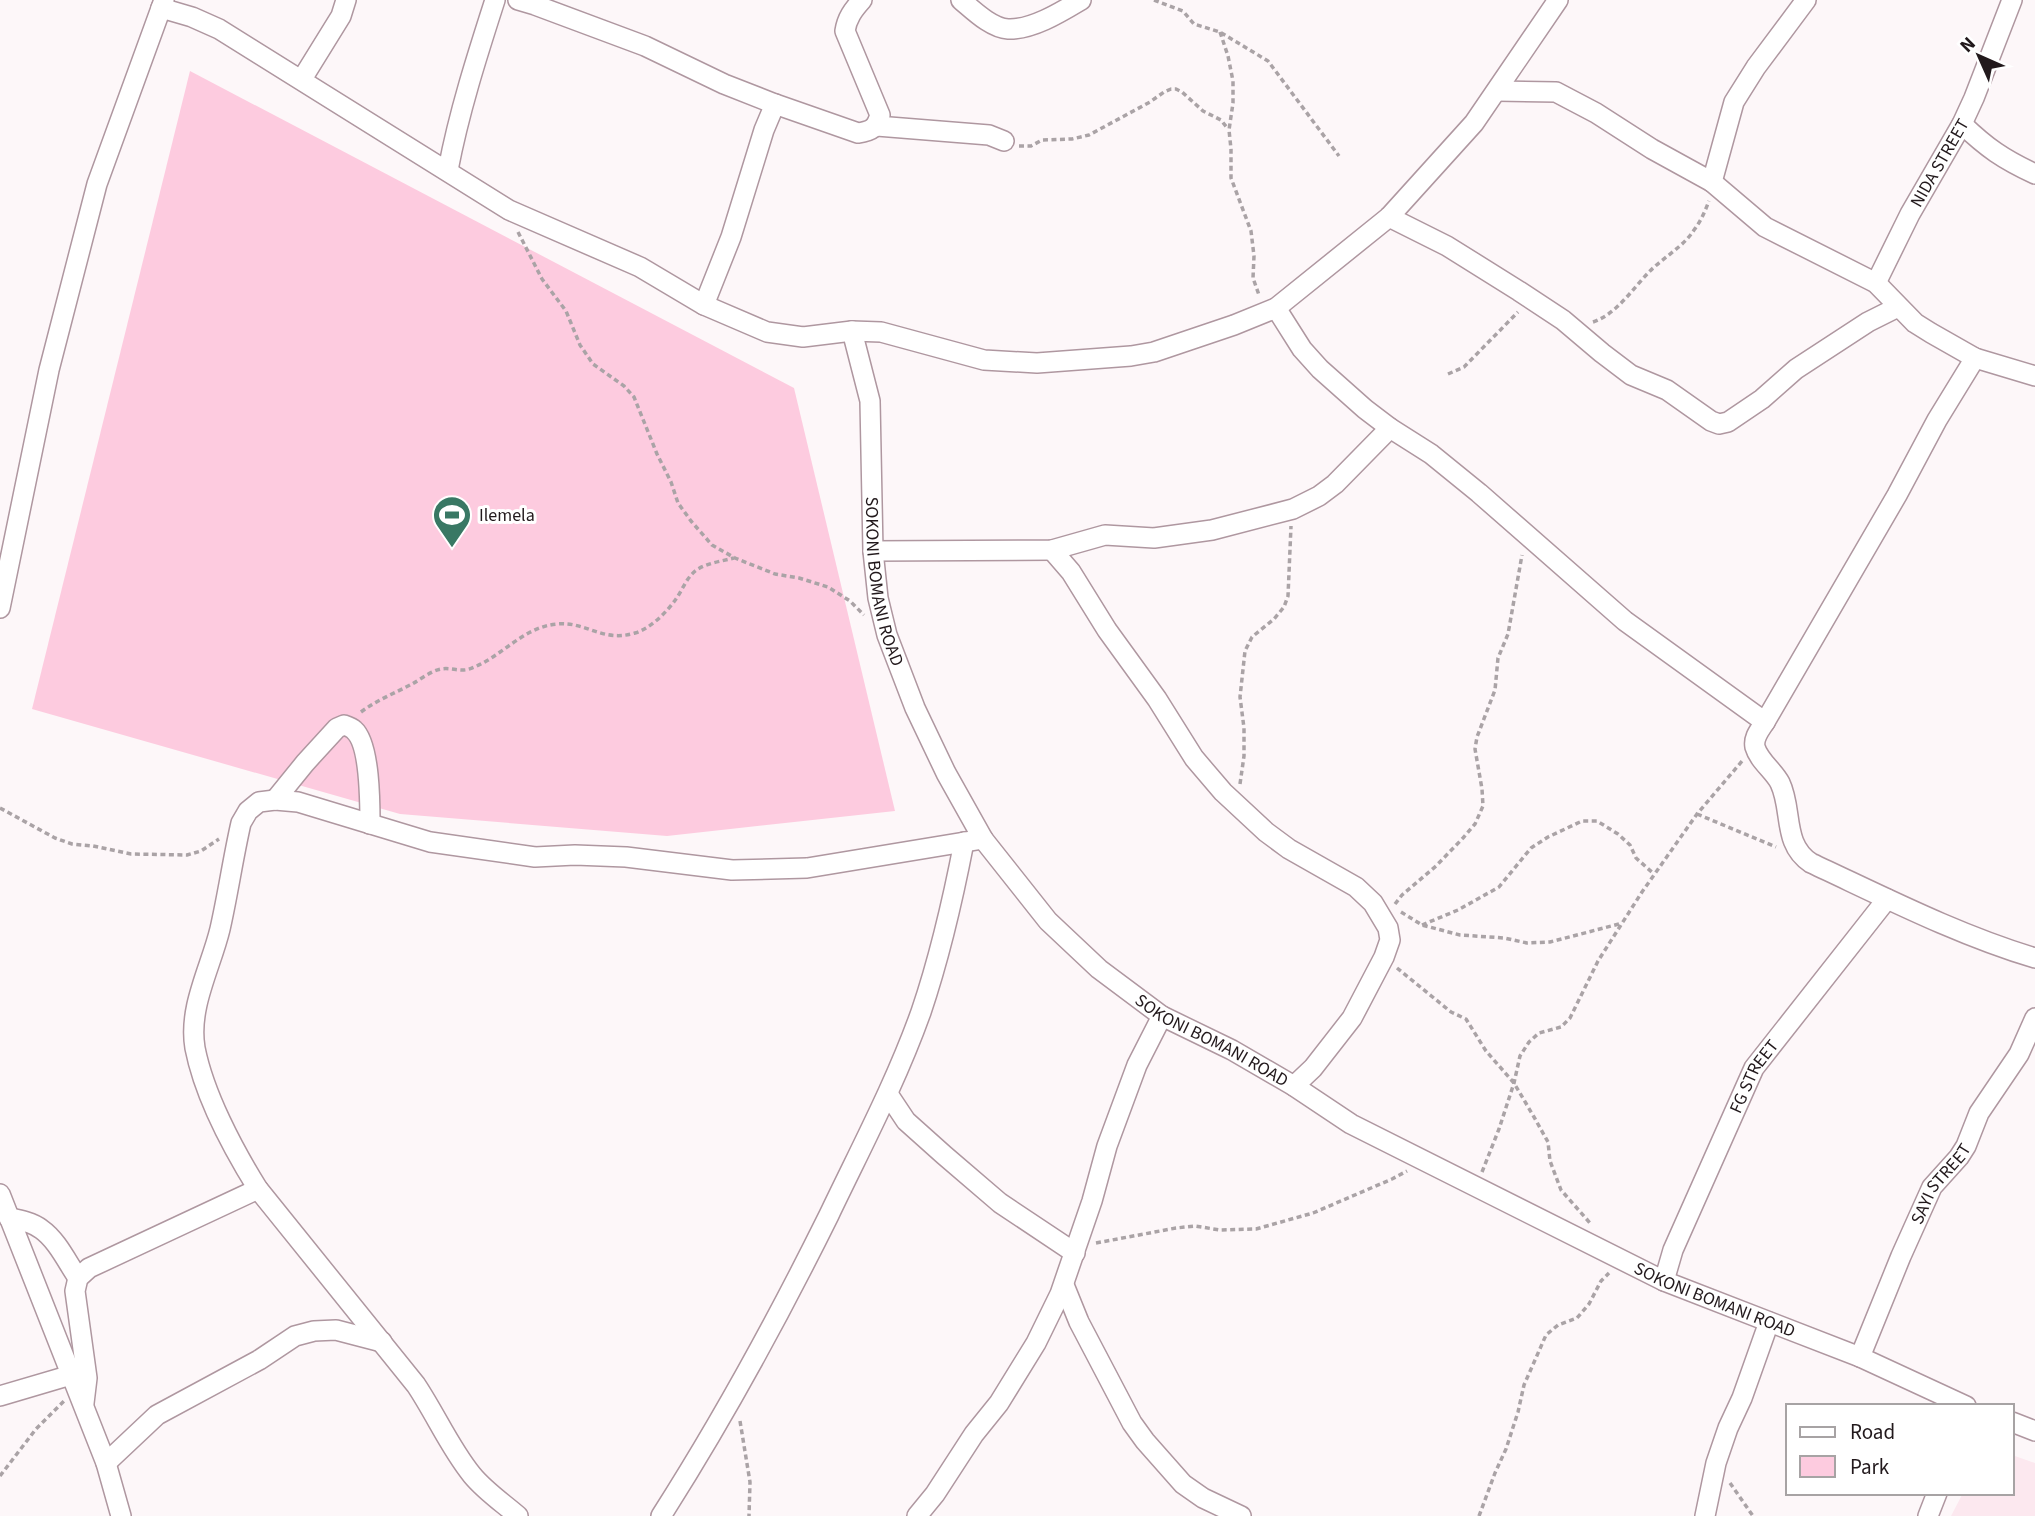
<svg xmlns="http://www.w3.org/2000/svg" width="2035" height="1516" font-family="'Source Sans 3',sans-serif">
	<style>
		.built { fill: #fce8ef }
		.green { fill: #fdcbdf }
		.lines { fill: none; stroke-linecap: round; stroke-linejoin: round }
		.street-casing { stroke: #af97a0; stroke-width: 22 }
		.path { stroke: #aaa3a6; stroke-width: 3.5; stroke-dasharray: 5 3.5; stroke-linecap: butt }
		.street { stroke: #fff; stroke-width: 19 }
		.labels { text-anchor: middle; stroke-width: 6; stroke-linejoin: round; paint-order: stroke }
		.street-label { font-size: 18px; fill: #22191c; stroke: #fff }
		.poi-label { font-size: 18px; fill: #22191c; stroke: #fff; text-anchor: start }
	</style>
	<rect width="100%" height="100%" fill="#fdf7f9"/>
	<path class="built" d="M2012 1455 2035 1463V1516H1951L1963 1493H2012Z"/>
	<path class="green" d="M190 71 794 388 895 811 667 836 400 814 32 709Z"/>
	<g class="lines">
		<defs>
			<g id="street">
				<path d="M518 0 535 5 645 46 724 84 775 104 858 133C872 131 876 128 880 115L845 31C847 18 853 10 862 0"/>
				<path d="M961 0C973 10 991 28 1008 29 1032 30 1061 12 1081 0"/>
				<path d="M161 8 192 17 219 29 509 210 640 267 704 305 767 332 803 337 852 331 881 332 984 360 1037 363 1131 356 1154 352 1234 325 1276 308 1389 217 1474 123 1558 0"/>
				<path d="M302 79 341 16 346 0"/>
				<path d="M1497 91 1556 92 1596 113 1652 149 1712 182 1734 102 1756 67 1806 0"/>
				<path d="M1962 124C1987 148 2003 159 2035 174"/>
				<path d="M877 126 989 135 1004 141"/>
				<path d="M448 170C459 112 477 56 495 0"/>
				<path d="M1712 182 1765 227 1876 283 1915 323 1931 333 1975 358 2035 376"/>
				<path d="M1389 217 1447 246 1519 291 1563 320 1602 353 1631 375 1667 390 1711 421 1719 424 1728 422 1762 399 1796 369 1868 322 1898 307"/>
				<path id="s1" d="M1876 283 1910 214 1962 124 1974 98 2012 0"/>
				<path d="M704 305 731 237 764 130 775 104"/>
				<path d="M1276 308 1302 349 1320 369 1365 409 1390 428 1431 454 1479 493 1625 621 1765 722"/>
				<path id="s2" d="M852 331 870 401 873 551 878 598 887 635 915 708 946 773 983 839 1048 921 1099 969 1162 1016 1232 1050 1294 1086 1351 1124 1664 1281 1860 1357 1966 1406"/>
				<path d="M1975 358 1937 420 1897 495 1765 722C1760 730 1753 737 1755 747 1759 761 1774 771 1780 783 1793 810 1782 844 1811 863 1884 897 1958 935 2035 958"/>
				<path d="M1052 550 1071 572 1107 630 1157 699 1194 758 1223 792 1266 832 1289 849 1356 887 1373 903 1388 928 1390 940 1384 957 1352 1018 1313 1068 1294 1086"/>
				<path d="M873 551 1052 550 1105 535 1154 538 1212 530 1293 509 1319 496 1335 484 1390 428"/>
				<path d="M0 608 49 370 97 184 164 0"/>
				<path d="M275 800 305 763 337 728 344 725C347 726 352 728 354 730 370 744 370 804 370 824"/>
				<path d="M888 1094 906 1121 944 1155 1000 1203 1075 1253"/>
				<path d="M0 1194 106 1463 121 1516"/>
				<path d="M9 1218C20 1220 32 1222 41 1229 57 1240 67 1262 78 1278"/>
				<path id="s3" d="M1664 1281 1673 1250 1754 1068 1887 899"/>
				<path d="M1064 1285 1079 1322 1132 1423 1145 1441 1183 1484 1203 1498 1241 1516"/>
				<path id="s4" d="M1860 1357 1901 1256 1932 1187 1959 1157 1966 1146 1979 1113 2019 1054 2035 1018"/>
				<path d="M0 1396 71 1375"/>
				<path d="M84 1403 87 1378 75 1291 78 1278 89 1268 258 1189"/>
				<path d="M2012 1422 2035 1431"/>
				<path d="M106 1463 157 1415 259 1360 295 1336 314 1331 336 1330 382 1342"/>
				<path d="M518 1516C503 1503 485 1491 472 1475 450 1448 436 1415 416 1385L258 1189C233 1149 204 1094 195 1048 188 1007 211 967 220 929 228 894 233 858 241 823L248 811 259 802 275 800 298 802 430 842 535 857 575 855 626 857 732 870 807 868 983 839"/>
				<path d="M661 1516C723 1419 778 1318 829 1215 861 1148 896 1082 921 1012 940 956 953 899 964 842"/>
				<path d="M917 1516 935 1494 974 1434 999 1403 1036 1343 1060 1294 1092 1201 1107 1146 1137 1065 1162 1016"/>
				<path d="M1705 1516 1716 1463 1728 1428 1742 1398 1769 1322"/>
				<path d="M1928 1516 1937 1493"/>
			</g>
		</defs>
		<use href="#street" class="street-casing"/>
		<g class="path">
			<path d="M1154 0 1183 11 1194 24 1220 32 1268 61 1339 156"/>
			<path d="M1220 32 1228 56 1233 81V103L1229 130 1231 149V178L1251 231 1254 256 1253 278 1259 295"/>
			<path d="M1019 146H1031L1042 140 1072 139 1089 135 1150 102 1164 92 1171 89H1176L1182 92 1203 111 1221 120 1228 129"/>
			<path d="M518 232 542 279 566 311 580 345 593 364 624 386 634 397 657 454 671 482 678 503 691 521 712 545 735 558 775 574 799 578 828 587 850 601 864 615"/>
			<path d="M1593 322C1617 314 1633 288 1650 271 1664 257 1683 247 1694 230 1701 221 1705 211 1709 201"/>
			<path d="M1448 374 1464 367 1518 312"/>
			<path d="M361 712C377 700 395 693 412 684 421 679 431 671 441 669 452 667 461 673 472 668 503 656 523 627 557 624 586 621 602 643 635 633 651 628 666 613 676 599 683 589 687 576 698 569 708 563 722 561 734 558"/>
			<path d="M1240 784 1244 756V728L1240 697 1245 651 1252 637 1274 619 1284 607 1288 596 1291 526"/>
			<path d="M0 808 55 838 72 844 93 846 131 854 187 855 201 851 219 839"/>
			<path d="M1697 814 1776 847"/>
			<path d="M1395 904 1402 895 1436 866 1463 838 1475 824 1483 806 1482 789 1475 749 1477 737 1495 690 1498 658 1508 634 1522 555"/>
			<path d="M1401 912 1422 925 1460 935 1504 938 1527 943 1550 942 1619 924"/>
			<path d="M1422 925 1458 910 1499 887 1531 848 1548 837 1582 821H1597L1618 834 1630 845 1636 858 1654 874"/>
			<path d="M1397 968 1451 1012 1466 1019 1486 1051 1514 1083 1534 1117 1548 1142 1550 1161 1561 1190 1590 1223"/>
			<path d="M1482 1172 1499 1129 1514 1083 1520 1056 1529 1042 1539 1033 1561 1027 1570 1018 1598 961 1642 892 1697 814 1743 760"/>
			<path d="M1096 1243 1176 1228 1195 1226 1220 1230 1256 1229 1313 1213 1392 1179 1407 1171"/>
			<path d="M740 1421 750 1482 749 1516"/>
			<path d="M0 1476 36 1429 64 1401"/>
			<path d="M1730 1483 1753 1516"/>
			<path d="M1479 1516 1495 1473 1506 1449 1518 1412 1524 1385 1546 1335 1558 1325 1577 1318 1589 1304 1601 1281 1609 1273"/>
		</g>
		<use href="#street" class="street"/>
	</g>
	<defs>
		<symbol id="stadium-pin" viewBox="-11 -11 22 30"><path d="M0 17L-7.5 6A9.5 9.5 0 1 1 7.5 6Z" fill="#397864" stroke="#fff"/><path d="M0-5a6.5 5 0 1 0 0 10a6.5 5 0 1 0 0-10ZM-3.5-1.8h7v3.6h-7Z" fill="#fff"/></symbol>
	</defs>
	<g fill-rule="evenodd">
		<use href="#stadium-pin" x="430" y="493" width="44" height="60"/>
	</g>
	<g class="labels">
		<g class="street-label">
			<text dy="6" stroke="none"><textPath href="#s1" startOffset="136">NIDA STREET</textPath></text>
			<text dy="6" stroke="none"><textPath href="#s2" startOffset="254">SOKONI BOMANI ROAD</textPath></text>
			<text dy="6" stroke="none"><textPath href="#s2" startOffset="842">SOKONI BOMANI ROAD</textPath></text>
			<text dy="6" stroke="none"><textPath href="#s3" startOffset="224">FG STREET</textPath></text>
			<text dy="6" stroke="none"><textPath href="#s4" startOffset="192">SAYI STREET</textPath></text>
			<text dy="6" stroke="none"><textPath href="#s2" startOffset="1409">SOKONI BOMANI ROAD</textPath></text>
		</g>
		<g class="poi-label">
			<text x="479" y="521">Ilemela</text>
		</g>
	</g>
	<rect x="1786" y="1404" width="228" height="91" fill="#ffffff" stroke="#a7a3a4" stroke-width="2"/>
	<rect x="1800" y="1427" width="35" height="10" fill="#ffffff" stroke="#a7a3a4" stroke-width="2"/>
	<text x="1850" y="1439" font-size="21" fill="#22191c">Road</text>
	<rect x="1800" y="1456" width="35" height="21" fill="#fdcbdf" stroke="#a7a3a4" stroke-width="2"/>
	<text x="1850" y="1474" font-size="21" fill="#22191c">Park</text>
	<g transform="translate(1979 56) rotate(315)" stroke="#ffffff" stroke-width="5" paint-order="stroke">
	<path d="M0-5L12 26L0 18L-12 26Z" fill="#22191c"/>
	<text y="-10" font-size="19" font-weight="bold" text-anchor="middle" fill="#22191c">N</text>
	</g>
</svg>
